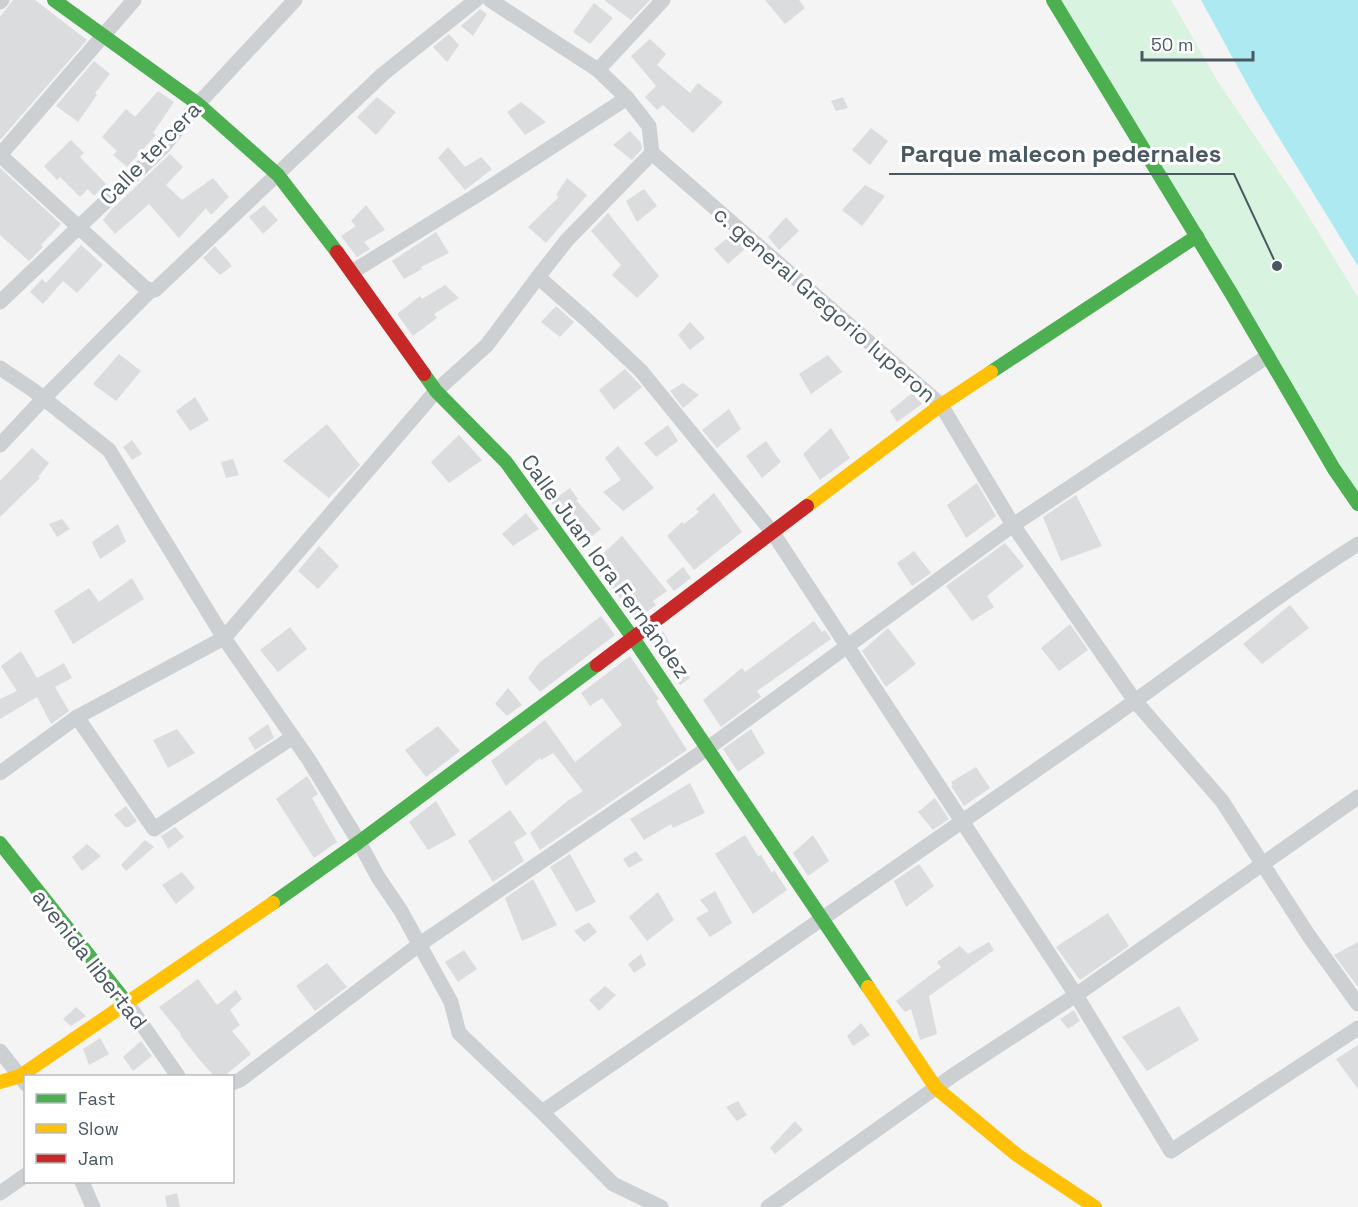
<svg xmlns="http://www.w3.org/2000/svg" width="1358" height="1207" font-family="'Space Grotesk',sans-serif">
	<style>
		.green { fill: #d8f3e0 }
		.water { fill: #ace9f1 }
		.building { fill: #dbdcdd }
		.lines { fill: none; stroke-linecap: round; stroke-linejoin: round }
		.street { stroke: #cdd0d2; stroke-width: 15 }
		.fast { stroke: #4caf50; stroke-width: 14 }
		.slow { stroke: #ffc107; stroke-width: 14 }
		.jam { stroke: #c62828; stroke-width: 14 }
		.labels { text-anchor: middle; stroke-width: 6; stroke-linejoin: round; paint-order: stroke }
		.street-label { font-size: 22px; fill: #495861; stroke: #fff }
		.leader { fill: none; stroke: #495861; stroke-width: 2 }
		.callout-dot { fill: #495861; stroke: #fff; stroke-width: 2 }
		.callout-label { font-size: 24px; text-anchor: middle; font-weight: bold; fill: #495861; stroke: #fff; stroke-width: 6; stroke-linejoin: round; paint-order: stroke }
	</style>
	<rect width="100%" height="100%" fill="#f4f4f4"/>
	<path class="green" d="M1053 0H1171L1218 82 1301 204 1358 297V494Z"/>
	<path class="water" d="M1201 0H1358V266L1257 102Z"/>
	<g class="building">
		<path d="M13 0H35L87 40 0 140V17Z"/>
		<path d="M604 0H650L631 20Z"/>
		<path d="M765 0H799L805 8 785 24Z"/>
		<path d="M594 3 613 18 590 44 573 32Z"/>
		<path d="M480 9 487 14 473 36 461 26Z"/>
		<path d="M449 34 459 45 447 62 433 47Z"/>
		<path d="M650 39 666 54 657 65 690 93 698 83 723 102 693 133 663 105 657 110 645 97 656 86 631 56Z"/>
		<path d="M94 61 110 74 95 93 97 95 78 122 56 106Z"/>
		<path d="M158 91 174 102 153 133 156 135 127 167 113 155 117 151 102 137 126 109 135 117Z"/>
		<path d="M377 97 396 112 376 135 357 117Z"/>
		<path d="M843 97 848 108 836 111 831 101Z"/>
		<path d="M521 102 546 122 525 135 507 112Z"/>
		<path d="M871 128 888 141 870 165 852 150Z"/>
		<path d="M630 131 641 143 642 149 632 160 613 145Z"/>
		<path d="M71 140 84 153 80 157 106 184 94 196 88 189 80 197 60 177 57 180 44 166Z"/>
		<path d="M448 147 465 167 481 157 492 169 465 190 438 158Z"/>
		<path d="M170 154 183 167 166 185 182 200 213 178 229 197 211 215 206 208 179 238 149 204 115 234 103 220 111 210Z"/>
		<path d="M0 168 61 224 41 245 43 247 29 261 0 235Z"/>
		<path d="M567 178 587 195 546 243 528 227 559 197 556 195Z"/>
		<path d="M865 185 885 196 862 226 842 210Z"/>
		<path d="M644 189 657 206 637 222 626 201Z"/>
		<path d="M264 205 278 220 263 234 249 217Z"/>
		<path d="M366 205 385 230 364 242 370 249 357 257 341 236 356 226 351 221Z"/>
		<path d="M608 213 659 276 637 298 612 275 621 265 591 231Z"/>
		<path d="M786 217 799 231 779 250 768 237Z"/>
		<path d="M436 232 449 253 421 267 422 269 404 279 392 261Z"/>
		<path d="M731 235 746 248 728 264 714 249Z"/>
		<path d="M81 245 103 265 77 293 63 281 43 304 30 292 42 279 46 283Z"/>
		<path d="M215 246 232 266 220 275 203 258Z"/>
		<path d="M445 285 459 298 434 314 437 318 413 336 397 314 420 296 422 299Z"/>
		<path d="M556 306 574 322 560 337 541 322Z"/>
		<path d="M690 322 705 338 690 350 678 335Z"/>
		<path d="M119 354 141 371 116 401 93 384Z"/>
		<path d="M828 355 842 372 811 394 799 374Z"/>
		<path d="M625 369 642 387 614 410 599 390Z"/>
		<path d="M683 383 699 395 683 408 670 391Z"/>
		<path d="M912 393 922 404 897 422 890 411Z"/>
		<path d="M195 397 209 420 190 431 176 411Z"/>
		<path d="M729 409 741 429 717 448 702 430Z"/>
		<path d="M327 424 360 465 329 498 283 461Z"/>
		<path d="M668 425 678 441 656 457 644 443Z"/>
		<path d="M831 428 850 458 820 480 803 454Z"/>
		<path d="M459 435 482 460 449 483 431 462Z"/>
		<path d="M132 440 142 454 132 460 123 447Z"/>
		<path d="M766 441 781 462 762 478 746 456Z"/>
		<path d="M618 446 654 488 623 511 603 492 621 480 605 458Z"/>
		<path d="M32 448 49 463 38 477 40 478 0 517V481Z"/>
		<path d="M233 459 239 475 226 478 221 462Z"/>
		<path d="M977 483 996 516 966 538 947 505Z"/>
		<path d="M570 488 578 499 576 500 601 529 581 545 551 502Z"/>
		<path d="M714 493 742 532 694 570 667 536 682 522 684 524 699 512 696 509Z"/>
		<path d="M1076 495 1102 546 1061 561 1043 517Z"/>
		<path d="M526 513 539 529 513 546 502 534Z"/>
		<path d="M62 519 70 529 57 537 49 524Z"/>
		<path d="M118 524 126 542 100 559 92 542Z"/>
		<path d="M622 536 667 591 653 601 656 605 636 620 594 562Z"/>
		<path d="M1005 543 1024 566 987 596 994 607 972 621 946 586Z"/>
		<path d="M319 546 339 566 318 589 298 571Z"/>
		<path d="M914 551 931 573 912 586 897 563Z"/>
		<path d="M683 567 691 578 674 591 666 581Z"/>
		<path d="M132 578 144 599 73 644 54 611 89 588 99 602Z"/>
		<path d="M1290 605 1309 628 1262 664 1243 644Z"/>
		<path d="M601 616 615 635 540 692 528 678 539 663Z"/>
		<path d="M814 621 822 632 825 630 831 639 757 691 761 697 721 727 703 700 742 668 745 672Z"/>
		<path d="M1070 624 1088 650 1059 671 1041 648Z"/>
		<path d="M290 627 307 649 278 672 260 650Z"/>
		<path d="M888 628 916 664 886 687 862 651Z"/>
		<path d="M663 631 672 647 670 649 690 678 680 685 650 641Z"/>
		<path d="M21 651 37 678 64 663 72 678 55 687 69 711 51 724 37 697 0 719V699L17 691 1 666Z"/>
		<path d="M630 656 659 699 656 701 687 750 540 850 530 833 566 802 583 791 553 753 541 760 540 758 506 786 491 761 545 720 575 762 622 725 602 698 590 706 581 693Z"/>
		<path d="M508 688 522 705 507 716 495 704Z"/>
		<path d="M268 724 274 738 255 750 248 738Z"/>
		<path d="M438 726 460 751 426 777 405 750Z"/>
		<path d="M177 729 195 753 168 768 153 740Z"/>
		<path d="M751 729 765 753 738 772 723 749Z"/>
		<path d="M976 767 990 788 964 806 951 786 953 785 951 782Z"/>
		<path d="M307 776 318 794 312 798 337 842 314 858 276 799Z"/>
		<path d="M690 783 705 813 673 828 671 824 644 840 630 819Z"/>
		<path d="M935 798 949 819 933 830 918 812Z"/>
		<path d="M436 801 456 835 428 850 409 822Z"/>
		<path d="M126 806 137 821 129 827H125L114 815Z"/>
		<path d="M510 810 527 834 514 842 524 861 493 882 468 841Z"/>
		<path d="M175 827 184 837 168 849 161 836Z"/>
		<path d="M745 835 758 856 761 855 772 873 774 870 787 890 753 914 715 854Z"/>
		<path d="M813 835 829 861 808 876 793 853Z"/>
		<path d="M145 840 154 847 126 871 121 865Z"/>
		<path d="M87 844 101 856 82 871 72 857Z"/>
		<path d="M636 851 643 860 629 868 623 859Z"/>
		<path d="M570 854 596 902 576 912 550 867Z"/>
		<path d="M919 864 934 886 906 907 894 881Z"/>
		<path d="M182 872 195 888 176 904 162 885Z"/>
		<path d="M533 879 557 925 522 941 505 898Z"/>
		<path d="M715 891 732 923 710 937 696 918 709 911 700 900Z"/>
		<path d="M658 892 674 920 647 941 629 917Z"/>
		<path d="M1108 913 1129 946 1080 980 1056 947Z"/>
		<path d="M589 922 597 932 584 942 574 931Z"/>
		<path d="M989 942 994 950 929 996 937 1034 920 1040 911 1009 905 1012 896 1001 941 967 937 962 960 946 968 954Z"/>
		<path d="M1358 942V987L1334 955Z"/>
		<path d="M464 950 477 969 458 982 445 962Z"/>
		<path d="M641 954 646 965 634 973 628 964Z"/>
		<path d="M327 963 347 987 315 1011 296 986Z"/>
		<path d="M198 979 217 1005 236 990 242 999 230 1010 240 1025 232 1031 251 1054 223 1077H215L198 1058 180 1035 181 1034 159 1007Z"/>
		<path d="M605 986 616 995 599 1011 589 1000Z"/>
		<path d="M1179 1006 1199 1040 1147 1071 1122 1037Z"/>
		<path d="M76 1007 86 1016 71 1026 63 1019Z"/>
		<path d="M1074 1010 1080 1021 1068 1029 1060 1019Z"/>
		<path d="M861 1023 870 1035 853 1046 847 1036Z"/>
		<path d="M100 1038 109 1054 89 1065 83 1049Z"/>
		<path d="M141 1041 152 1056 133 1071 123 1057Z"/>
		<path d="M1358 1045V1089L1336 1059Z"/>
		<path d="M738 1101 747 1115 737 1121 726 1107Z"/>
		<path d="M795 1121 803 1130 775 1154 770 1148Z"/>
		<path d="M177 1193 180 1207H167L165 1196Z"/>
	</g>
	<g class="lines">
		<g class="street">
			<path d="M490 0 598 70 627 98 649 126 652 153 941 405 1013 525 1135 701 1222 801 1309 936 1358 1004"/>
			<path d="M0 2 2 0"/>
			<path d="M598 70 663 0"/>
			<path d="M652 153 567 240 538 277 587 320 641 371 773 533 1076 995 1171 1151 1358 1028"/>
			<path d="M0 155 144 287 149 290H155L383 74 476 0"/>
			<path d="M0 155 134 0"/>
			<path d="M352 272 490 187 627 98"/>
			<path d="M0 302 163 147 198 104 295 0"/>
			<path d="M0 368 33 390 109 450 224 638 309 760 359 842 378 877 401 911 451 1002 459 1033 542 1112 613 1184 661 1207"/>
			<path d="M0 445 44 398 151 290"/>
			<path d="M77 717 154 829 293 737"/>
			<path d="M0 773 77 717 224 638 436 391 487 345 538 277"/>
			<path d="M127 1003 178 1076"/>
			<path d="M0 1051 26 1084"/>
			<path d="M232 1083 240 1080 420 944 708 748 1013 525 1268 356"/>
			<path d="M542 1112C729 984 915 855 1101 725 1187 665 1269 600 1358 544"/>
			<path d="M82 1182 93 1207"/>
			<path d="M0 1193 26 1175"/>
			<path d="M768 1207 955 1074 1076 995 1358 797"/>
		</g>
		<g class="fast">
			<path d="M54 0 198 104 278 175 337 252"/>
			<path d="M1053 0 1231 293 1334 469 1358 504"/>
			<path d="M991 372 1197 236"/>
			<path d="M424 374 436 391 506 462 633 638 868 987"/>
			<path d="M0 843 127 1003"/>
			<path d="M273 903 359 842 597 665"/>
		</g>
		<g class="slow">
			<path d="M807 506 941 405 991 372"/>
			<path d="M868 987 936 1088 1017 1155 1095 1207"/>
			<path d="M0 1082 20 1076 273 903"/>
		</g>
		<g class="jam">
			<path d="M337 252 424 374"/>
			<path d="M597 665 807 506"/>
		</g>
	</g>
	<g class="labels">
		<g class="street-label">
			<text transform="translate(150 153) rotate(-46)" y="8">Calle tercera</text>
			<text transform="translate(825 304) rotate(41)" y="8">c. general Gregorio luperon</text>
			<text transform="translate(606 566) rotate(54)" y="8">Calle Juan lora Fernández</text>
			<text transform="translate(90 959) rotate(52)" y="8">avenida libertad</text>
		</g>
	</g>
	<path class="leader" d="M1277 266L1234 174H889"/>
	<circle class="callout-dot" cx="1277" cy="266" r="6"/>
	<g class="callout-label">
		<text x="1061" y="162">Parque malecon pedernales</text>
	</g>
	<rect x="24" y="1075" width="210" height="108" fill="#ffffff" stroke="#b6bcc0" stroke-width="1.5"/>
	<rect x="36" y="1094" width="30" height="9" fill="#4caf50" stroke="#b6bcc0" stroke-width="1.5"/>
	<text x="78" y="1105" font-size="18" fill="#495861">Fast</text>
	<rect x="36" y="1124" width="30" height="9" fill="#ffc107" stroke="#b6bcc0" stroke-width="1.5"/>
	<text x="78" y="1135" font-size="18" fill="#495861">Slow</text>
	<rect x="36" y="1154" width="30" height="9" fill="#c62828" stroke="#b6bcc0" stroke-width="1.5"/>
	<text x="78" y="1165" font-size="18" fill="#495861">Jam</text>
	<path d="M1142 51v9h111v-9" fill="none" stroke="#495861" stroke-width="3"/>
	<text x="1151" y="51" font-size="18" fill="#495861" stroke="#ffffff" stroke-width="4.5" paint-order="stroke">50 m</text>
</svg>
